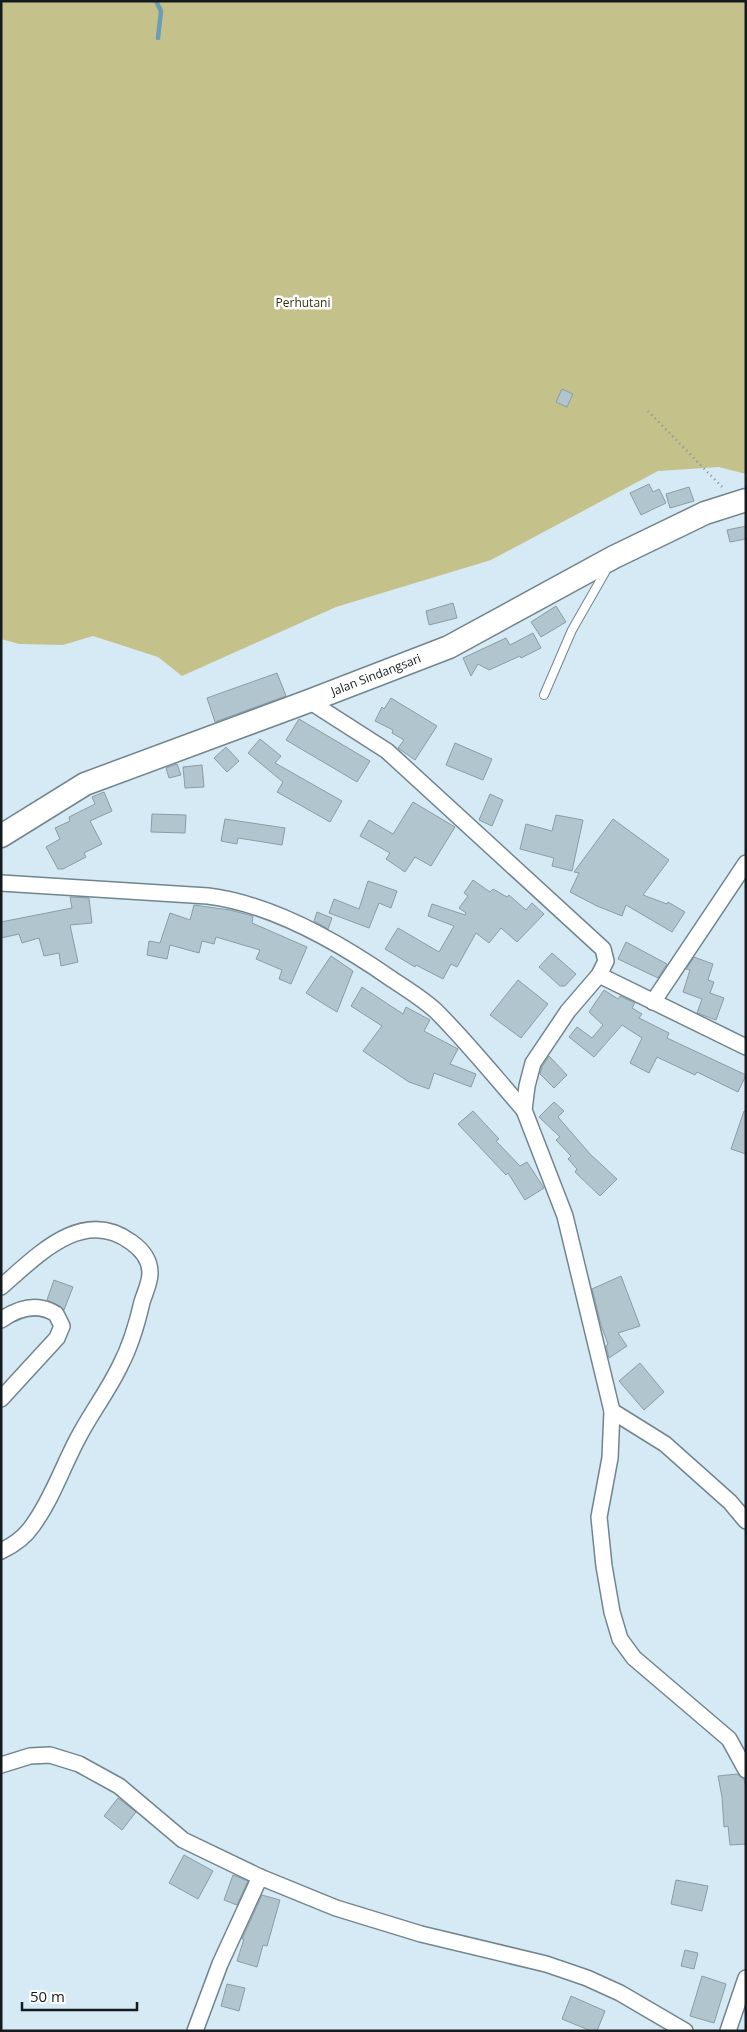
<svg xmlns="http://www.w3.org/2000/svg" width="747" height="2032" font-family="'Open Sans',sans-serif">
	<style>
		.green { fill: #c5c18a }
		.lines { fill: none; stroke-linecap: round; stroke-linejoin: round }
		.stream { stroke: #6b9db4; stroke-width: 4.5 }
		.building { fill: #b1c5cf; stroke: #8a9da7 }
		.service-casing { stroke: #72858e; stroke-width: 10 }
		.minor-casing { stroke: #72858e; stroke-width: 18 }
		.primary-casing { stroke: #72858e; stroke-width: 25 }
		.path { stroke: #83929a; stroke-width: 2.5; stroke-dasharray: 1 4; stroke-linecap: butt }
		.service { stroke: #fff; stroke-width: 8 }
		.minor { stroke: #fff; stroke-width: 15 }
		.primary { stroke: #fff; stroke-width: 22 }
		.labels { text-anchor: middle; stroke-width: 5; stroke-linejoin: round; paint-order: stroke }
		.park-label { font-size: 12px; fill: #35320f; stroke: #fff }
		.street-label { font-size: 12px; fill: #141b1e; stroke: #fff }
	</style>
	<rect width="100%" height="100%" fill="#d5eaf4"/>
	<path class="green" d="M1 1H746V474L719 467 658 471 491 560 336 607 182 676 158 657 93 636 63 645 19 644 1 639Z"/>
	<g class="lines">
		<path class="stream" d="M156 1 161 11 158 38"/>
	</g>
	<g class="building">
		<path d="M562 389 573 394 567 407 556 402Z"/>
		<path d="M649 484 653 492 659 489 666 503 641 515 630 493Z"/>
		<path d="M689 487 694 501 670 508 666 494Z"/>
		<path d="M746 526V539L730 542 727 530Z"/>
		<path d="M453 603 457 618 429 625 426 611Z"/>
		<path d="M556 606 566 622 541 637 531 622Z"/>
		<path d="M533 633 541 648 521 658 520 656 489 670 478 664 471 676 463 658 506 638 510 645Z"/>
		<path d="M277 673 286 696 215 722 207 698Z"/>
		<path d="M391 698 437 726 415 760 398 748 404 740 392 733 393 730 375 721 382 707 384 709Z"/>
		<path d="M299 719 370 761 357 782 286 740Z"/>
		<path d="M260 739 281 756 275 763 342 801 330 822 277 792 283 782 248 753Z"/>
		<path d="M455 743 492 759 483 780 446 765Z"/>
		<path d="M226 747 239 761 227 772 214 758Z"/>
		<path d="M177 764 181 775 169 778 166 768Z"/>
		<path d="M202 765 204 787 185 788 183 767Z"/>
		<path d="M104 792 112 811 90 821 102 844 84 853 86 857 63 869H58L46 847 60 839 55 828 70 821 69 817 95 804 92 797Z"/>
		<path d="M490 794 503 800 492 826 479 820Z"/>
		<path d="M413 802 455 827 431 866 415 857 405 872 386 859 390 853 360 836 369 820 393 834Z"/>
		<path d="M152 814 186 815 185 833 151 832Z"/>
		<path d="M556 815 583 820 572 871 552 866 554 858 520 849 526 824 552 831Z"/>
		<path d="M225 819 285 828 282 845 238 838 237 844 221 841Z"/>
		<path d="M613 819 669 860 643 895 667 904 668 902 685 912 672 932 626 905 622 916 597 906 570 892 579 873 574 872Z"/>
		<path d="M473 880 490 892 493 889 507 897 509 895 526 910 532 903 544 914 517 942 501 928 489 943 476 933 457 967 451 964 443 979 416 965 415 967 385 949 398 928 439 952 454 926 428 916 432 904 465 915 466 913 459 908 468 896 464 893Z"/>
		<path d="M368 881 397 891 391 908 379 903 369 928 329 913 334 899 359 909Z"/>
		<path d="M70 897 89 898 92 923 70 925 78 962 61 966 59 953 44 956 39 938 22 943 19 934 1 938V922L72 908Z"/>
		<path d="M194 905 230 910 253 916 252 923 307 947 291 984 279 979 282 970 256 959 260 950 216 937 214 944 202 941 199 953 170 945 167 959 147 955 149 941 160 943 170 913 190 920Z"/>
		<path d="M317 912 332 918 328 929 314 921Z"/>
		<path d="M626 942 667 964 658 978 618 959Z"/>
		<path d="M552 953 576 974 565 986H560L539 967Z"/>
		<path d="M331 956 353 971 337 1012 306 993Z"/>
		<path d="M694 957 713 964 708 980 714 982 710 993 724 998 716 1020 697 1013 702 999 683 992 690 970 686 969Z"/>
		<path d="M518 980 548 1004 521 1038 490 1015Z"/>
		<path d="M362 987 403 1014 406 1007 430 1020 424 1031 458 1049 450 1064 476 1074 471 1087 434 1073 429 1089 409 1082 363 1051 382 1026 351 1006Z"/>
		<path d="M604 990 618 999 620 996 635 1003 632 1008 642 1014 639 1018 669 1033 667 1038 746 1075 738 1092 697 1072 695 1075 657 1057 649 1073 630 1063 642 1038 622 1025 594 1057 569 1037 577 1027 592 1038 603 1025 589 1012Z"/>
		<path d="M549 1056 567 1075 554 1088 540 1074 542 1067Z"/>
		<path d="M554 1102 564 1111 558 1117 590 1154 617 1179 600 1196 575 1172 577 1169 568 1159 571 1156 556 1140 560 1137 539 1117Z"/>
		<path d="M473 1111 499 1139 496 1141 520 1166 527 1162 544 1188 525 1200 508 1173 506 1175 458 1124Z"/>
		<path d="M744 1111H746V1154L731 1149Z"/>
		<path d="M621 1276 640 1326 618 1333 627 1346 609 1358 606 1346 608 1344 601 1325 592 1289Z"/>
		<path d="M54 1280 73 1287 64 1310 60 1306 47 1300Z"/>
		<path d="M640 1363 664 1392 644 1410 619 1381Z"/>
		<path d="M737 1774 744 1779 746 1789V1844L730 1845 728 1826 724 1827 722 1797 718 1776Z"/>
		<path d="M118 1798 136 1812 122 1830 104 1816Z"/>
		<path d="M184 1855 213 1871 198 1899 169 1883Z"/>
		<path d="M233 1875 248 1881 237 1905 224 1900Z"/>
		<path d="M676 1880 708 1886 702 1911 671 1904Z"/>
		<path d="M262 1895 280 1900 267 1946 263 1945 257 1967 237 1961 244 1939H242Z"/>
		<path d="M685 1950 698 1953 694 1969 681 1966Z"/>
		<path d="M702 1976 726 1984 714 2023 690 2016Z"/>
		<path d="M227 1984 245 1988 239 2011 221 2006Z"/>
		<path d="M571 1996 605 2011 597 2031H591L562 2019Z"/>
	</g>
	<g class="lines">
		<defs>
			<path id="service" d="M544 695 572 630 608 567"/>
			<g id="minor">
				<path d="M309 701 387 751 603 949 606 961 599 975 568 1011 533 1063 527 1086 524 1110 565 1216 612 1411 610 1458 599 1517 604 1566 612 1612 620 1639 634 1658 729 1739 746 1770"/>
				<path d="M1 883 208 896C272 904 340 943 393 980 407 989 423 999 436 1011 467 1042 495 1077 524 1110"/>
				<path d="M599 975 746 1047"/>
				<path d="M653 1002 746 863"/>
				<path d="M1 1287C36 1257 82 1206 131 1242 141 1249 150 1259 150 1273 150 1283 145 1292 142 1302 137 1324 131 1345 120 1366 108 1391 91 1413 78 1438 63 1466 52 1499 33 1525 25 1537 14 1545 1 1551"/>
				<path d="M1 1320C18 1308 37 1302 56 1314L62 1326 57 1338 1 1399"/>
				<path d="M612 1411 665 1444 730 1502 746 1521"/>
				<path d="M1 1765 30 1756 50 1755 79 1764 119 1786 183 1840 260 1877 336 1908 421 1934 546 1964 587 1978 620 1993 685 2031"/>
				<path d="M195 2031 220 1964 260 1877"/>
				<path d="M728 2031 746 1978"/>
			</g>
			<path id="primary" d="M1 836 85 784 309 701 449 647 614 557 705 513 746 500"/>
		</defs>
		<use href="#service" class="service-casing"/>
		<use href="#minor" class="minor-casing"/>
		<use href="#primary" class="primary-casing"/>
		<path class="path" d="M648 411 723 488"/>
		<use href="#service" class="service"/>
		<use href="#minor" class="minor"/>
		<use href="#primary" class="primary"/>
	</g>
	<g class="labels">
		<g class="park-label">
			<text x="303" y="307">Perhutani</text>
		</g>
		<g class="street-label">
			<text transform="translate(376 675) rotate(-21)" y="4">Jalan Sindangsari</text>
		</g>
	</g>
	<rect width="747" height="2032" fill="none" stroke="#141b1e" stroke-width="5"/>
	<path d="M22 2002v8h115v-8" fill="none" stroke="#141b1e" stroke-width="2.5"/>
	<text x="30" y="2002" font-size="15" fill="#141b1e" stroke="#ffffff" stroke-width="4" paint-order="stroke">50 m</text>
</svg>
